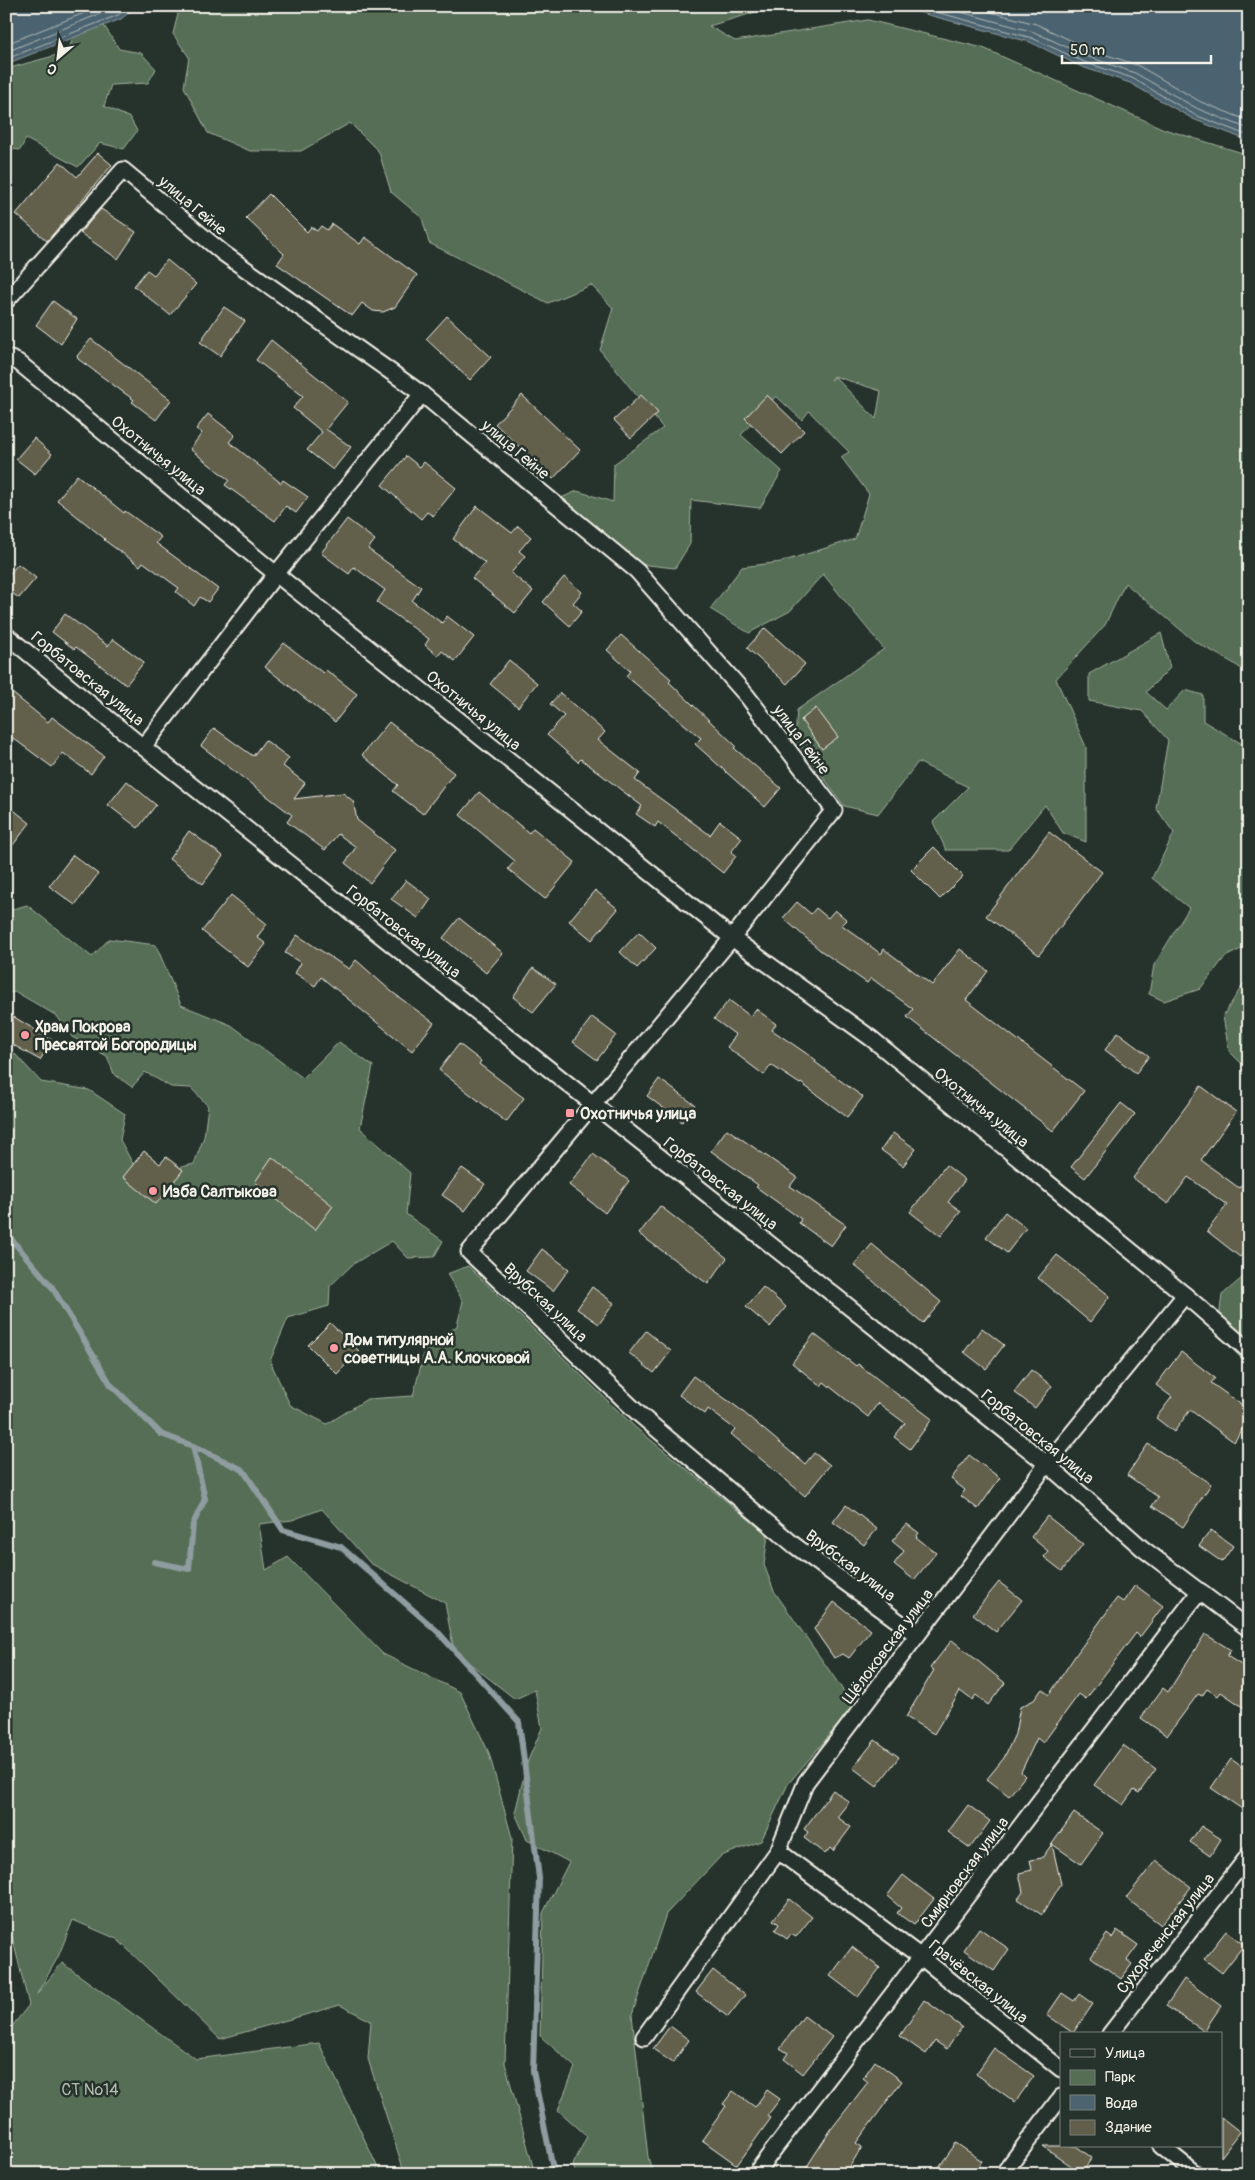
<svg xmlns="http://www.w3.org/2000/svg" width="1255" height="2180" font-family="Pangolin,sans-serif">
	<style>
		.green { fill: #556e54; stroke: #a4b09e; fill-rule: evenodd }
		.water { fill: #4c6470; stroke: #8f9ca0 }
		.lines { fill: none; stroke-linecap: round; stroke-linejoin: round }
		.shore { stroke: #b1b9b8; stroke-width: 1 }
		.stream { stroke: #8f9ca0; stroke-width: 6 }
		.building { fill: #625e4c; stroke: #f4f1e8 }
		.street-casing { stroke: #f4f1e8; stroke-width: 19 }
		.street { stroke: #26332d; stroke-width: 15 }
		.poi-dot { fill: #ff9aa2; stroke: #26332d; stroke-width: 2 }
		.labels { text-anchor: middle; stroke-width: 5; stroke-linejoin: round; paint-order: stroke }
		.street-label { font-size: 16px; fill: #f4f1e8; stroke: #26332d }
		.poi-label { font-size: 16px; font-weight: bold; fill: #f4f1e8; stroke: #26332d; text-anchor: start }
		.park-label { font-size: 16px; fill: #b4bdad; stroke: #26332d }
	</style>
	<rect width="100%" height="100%" fill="#26332d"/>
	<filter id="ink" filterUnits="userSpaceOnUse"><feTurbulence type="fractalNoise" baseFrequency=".02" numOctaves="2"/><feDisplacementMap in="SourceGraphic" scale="10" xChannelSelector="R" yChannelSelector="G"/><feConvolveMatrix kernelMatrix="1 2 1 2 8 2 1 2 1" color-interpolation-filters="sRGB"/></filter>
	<g filter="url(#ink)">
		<g class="green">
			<path d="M180 6H793L794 8 759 11 709 26 735 41 868 20 983 48 1164 129 1249 155V674L1233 663 1194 641 1125 583 1105 625 1056 679 1086 747V842L1063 833 1045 805 1008 850H946L933 822 968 787 918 762 878 814 844 806 795 738 797 710 884 649 823 574 790 611 749 633 710 609 742 567 781 562 855 539 869 494 841 457 849 452 809 411 802 420 776 396 741 435 782 471 760 508 691 500 690 544 675 568 621 562 566 509 561 498 577 491 613 502 614 464 663 428 600 350 613 308 591 285 548 303 429 243 422 218 391 192 379 152 350 123 301 151H250L208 133 184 87 189 57 173 34ZM834 376 881 391 876 419 835 377 831 380Z"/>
			<path d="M101 21 119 49 141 53 156 69 148 83 111 85 104 106 130 118 137 131 124 149 100 143 78 167 26 139 20 150 6 148V69L68 52 76 28Z"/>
			<path d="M1161 633 1170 668 1146 692 1166 710 1185 690 1203 695V721L1249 748V945L1225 957 1200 989 1164 1001 1149 994 1154 965 1189 908 1152 878 1174 833 1156 808 1168 740 1142 711 1089 701V674Z"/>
			<path d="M27 905 92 957 109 939 156 945 181 1005 231 1025 303 1078 339 1042 373 1066 360 1128 410 1173 406 1214 443 1241 434 1257 408 1258 392 1241 353 1264 330 1286 329 1306 288 1318 270 1361 290 1405 327 1424 367 1399 413 1396 425 1350 457 1326 463 1301 447 1274 468 1266 636 1428 768 1535 764 1565 774 1591 854 1706 788 1784 761 1841 721 1856 666 1914 632 2015 648 2157 653 2174H576L573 2165 587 2136 558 2110 575 2067 540 2036 543 1913 569 1862 527 1840 515 1813 527 1763 542 1728 535 1690 515 1699 454 1651 445 1603 370 1563 322 1509 292 1520 259 1524 266 1570 288 1557 383 1654 460 1692 489 1753 512 1838 505 2063 535 2174H405L368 2059 371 2021 340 2005 220 2039 117 1939 73 1920 58 1957 37 1994 62 1963 196 2059 319 2043 378 2168 376 2174H6V2034L29 2005 9 1924 6 1925V1049L15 1054 41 1082 89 1090 125 1114 120 1140 133 1164 161 1172 194 1164 204 1137 208 1106 191 1088 171 1087 145 1072 132 1087 114 1074 107 1056 72 1037 57 1016 16 992 6 993V911Z"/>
			<path d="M1249 982V1071L1229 1051 1223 1016 1244 983Z"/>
			<path d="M1249 1272V1365H1248L1217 1334 1222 1295Z"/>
		</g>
		<g class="water">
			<path d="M6 6H137L121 19 6 64Z"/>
			<path d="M895 6H1249V141L1193 119 1130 83 1082 67 1030 42Z"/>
		</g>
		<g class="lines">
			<g class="shore">
				<path d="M914 6 1032 38 1084 62 1132 78 1195 115 1249 136"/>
				<path d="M939 6 1034 32 1086 56 1135 73 1198 109 1249 129"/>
				<path d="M968 6 1036 24 1089 49 1137 65 1201 102 1249 121"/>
				<path d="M6 44 102 6"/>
				<path d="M6 52 119 6"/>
				<path d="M6 59 118 15 129 6"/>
			</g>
			<g class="stream">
				<path d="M6 1233 52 1287 111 1385 161 1434 193 1446 243 1470 283 1530 341 1547 437 1631 519 1722 539 1878 533 2071 554 2174"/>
				<path d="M154 1562 189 1569 193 1524 205 1499 193 1446"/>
			</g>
		</g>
		<g class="building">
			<path d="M98 153 112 165 47 241 16 214 60 162 77 177Z"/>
			<path d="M269 194 307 232 311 227 317 231 321 226 327 230 332 224 360 244 365 237 417 275 395 307 383 312 373 311 362 303 352 316 277 264 284 254 246 218Z"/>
			<path d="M101 209 136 232 118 259 80 233Z"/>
			<path d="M167 260 196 284 170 315 134 286 147 270 154 275Z"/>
			<path d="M53 301 77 319 61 344 36 325Z"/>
			<path d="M224 307 245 321 220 356 200 342Z"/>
			<path d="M447 316 491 357 470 380 426 339Z"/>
			<path d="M91 339 171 400 156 420 132 402 134 400 78 359 77 356Z"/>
			<path d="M271 340 348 402 326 429 351 447 333 470 307 450 322 432 293 408 303 396 256 360Z"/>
			<path d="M522 395 580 450 553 479 495 424Z"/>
			<path d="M641 395 658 413 631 438 614 420Z"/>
			<path d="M767 395 804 431 782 454 745 418Z"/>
			<path d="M208 414 235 435 229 442 281 483 283 480 308 497 296 513 286 506 275 521 225 485 229 480 190 449 202 433 196 429Z"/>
			<path d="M34 438 52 454 35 474 16 459Z"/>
			<path d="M406 456 420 467 424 462 456 488 433 516 427 512 421 519 382 485Z"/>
			<path d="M77 475 124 513 125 511 161 537 156 543 218 589 208 602 200 597 194 606 176 592 179 588 143 562 140 566 104 540 105 539 57 500Z"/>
			<path d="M477 506 512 533 518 526 531 537 519 551 525 556 511 573 533 591 515 613 472 578 485 563 453 539Z"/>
			<path d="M347 519 375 540 368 549 421 587 412 601 442 623 447 616 474 637 455 661 442 651 438 656 425 645 429 639 377 602 385 590 354 567 349 574 321 553Z"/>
			<path d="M18 564 36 578 19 598 6 589V578Z"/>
			<path d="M564 577 582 592 573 603 582 611 570 626 543 602Z"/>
			<path d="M65 614 108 646 113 639 144 662 126 685 76 647 74 649 52 632Z"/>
			<path d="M765 628 805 664 787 684 747 648Z"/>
			<path d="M621 635 671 679 669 682 736 746 734 748 781 788 765 807 695 744 701 738 626 676 630 671 607 650Z"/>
			<path d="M284 643 323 673 326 670 357 694 335 722 265 667Z"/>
			<path d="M509 660 537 683 518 707 490 684Z"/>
			<path d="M6 688 48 722 52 717 104 756 91 774 63 753 52 767 6 733Z"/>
			<path d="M560 693 605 732 598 740 640 773 635 780 710 835 720 821 742 838 731 852 736 856 723 873 658 822 655 827 636 814 642 806 581 759 578 762 547 735 564 716 550 704Z"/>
			<path d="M816 708 838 737 822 749 801 720Z"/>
			<path d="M389 722 454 773 423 814 393 791 398 785 362 755Z"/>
			<path d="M214 728 253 756 265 740 289 758 283 766 305 783 294 799 343 793 353 801 357 820 395 850 370 883 345 863 356 847 338 834 325 850 287 822 292 815 201 746Z"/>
			<path d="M127 781 156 805 138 828 108 805Z"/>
			<path d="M479 792 529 833 533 828 575 862 545 899 508 869 515 861 460 815Z"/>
			<path d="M6 804 30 823 6 854Z"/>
			<path d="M189 831 223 856 203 884 169 859Z"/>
			<path d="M1049 832 1102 872 1039 955 986 916Z"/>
			<path d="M934 847 963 876 940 899 911 870Z"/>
			<path d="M73 855 98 874 75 905 49 886Z"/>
			<path d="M406 880 431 899 418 918 391 899Z"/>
			<path d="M595 890 618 909 592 940 569 921Z"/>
			<path d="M231 895 267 924 257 937 266 944 248 967 202 931Z"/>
			<path d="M797 902 811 914 816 908 828 918 835 910 847 920 842 925 881 954 884 949 932 985 960 949 988 971 966 1000 1084 1091 1053 1131 907 1017 913 1009 871 978 867 983 820 950 783 918Z"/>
			<path d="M459 918 503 953 486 973 443 938Z"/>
			<path d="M639 932 656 948 637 968 620 952Z"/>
			<path d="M297 935 349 969 356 960 392 992 434 1023 412 1051 321 977 315 986 295 973 301 963 285 953Z"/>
			<path d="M533 968 556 984 533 1012 513 997Z"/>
			<path d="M729 1000 750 1016 756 1009 776 1024 772 1030 816 1060 815 1062 863 1097 847 1117 801 1083 800 1084 771 1065 764 1075 727 1047 736 1035 714 1019Z"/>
			<path d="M14 1017 52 1040 40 1060 6 1041V1030Z"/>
			<path d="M592 1017 616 1035 597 1060 573 1042Z"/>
			<path d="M1118 1032 1149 1056 1136 1073 1105 1050Z"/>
			<path d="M459 1044 481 1061 479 1064 524 1098 506 1122 439 1070Z"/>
			<path d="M659 1079 695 1105 682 1122 647 1096Z"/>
			<path d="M1201 1086 1236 1112 1201 1160 1239 1188 1249 1176V1246L1240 1257 1207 1231 1227 1205 1188 1177 1168 1204 1133 1178Z"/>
			<path d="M1121 1103 1135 1114 1085 1178 1071 1167Z"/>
			<path d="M727 1129 797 1177 790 1186 846 1225 831 1246 799 1223 801 1219 756 1187 758 1185 711 1151Z"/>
			<path d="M893 1133 916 1149 903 1166 881 1150Z"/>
			<path d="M144 1151 160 1164 166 1157 183 1170 156 1204 123 1177Z"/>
			<path d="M593 1154 629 1181 605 1213 569 1185Z"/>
			<path d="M272 1157 333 1206 315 1230 255 1182Z"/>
			<path d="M946 1165 965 1180 948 1202 961 1211 941 1236 910 1212Z"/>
			<path d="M462 1168 485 1184 465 1211 442 1195Z"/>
			<path d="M660 1206 727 1258 708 1284 639 1234Z"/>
			<path d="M1005 1212 1026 1228 1007 1253 986 1237Z"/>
			<path d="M872 1244 941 1302 923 1323 854 1265Z"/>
			<path d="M542 1249 569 1269 553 1291 526 1271Z"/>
			<path d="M1057 1255 1110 1296 1090 1322 1038 1278Z"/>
			<path d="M592 1287 614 1303 599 1324 577 1309Z"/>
			<path d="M763 1287 786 1307 770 1327 746 1307Z"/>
			<path d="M330 1323 359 1351 337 1374 308 1345Z"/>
			<path d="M982 1328 1004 1345 986 1369 964 1352Z"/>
			<path d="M646 1331 671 1351 654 1373 629 1353Z"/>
			<path d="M814 1334 856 1366 858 1364 902 1398 903 1397 932 1419 910 1449 894 1437 905 1423 878 1403 868 1417 824 1382 821 1386 792 1363Z"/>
			<path d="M1181 1352 1215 1378 1211 1383 1249 1410V1420L1234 1442 1190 1410 1174 1432 1156 1418 1172 1397 1156 1385Z"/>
			<path d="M1031 1370 1052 1386 1035 1408 1014 1392Z"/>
			<path d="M693 1376 737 1407 805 1464 814 1453 830 1465 805 1496 731 1434 735 1429 708 1409 705 1414 679 1395Z"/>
			<path d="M1148 1444 1211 1484 1183 1527 1152 1506 1158 1497 1127 1475Z"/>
			<path d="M969 1455 1000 1478 978 1509 961 1496 965 1490 951 1479Z"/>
			<path d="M846 1505 877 1529 864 1545 833 1522Z"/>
			<path d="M1047 1516 1083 1544 1062 1571 1044 1557 1048 1551 1031 1537Z"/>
			<path d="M907 1524 919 1533 916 1537 936 1553 914 1580 894 1564 904 1551 892 1541Z"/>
			<path d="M1211 1530 1233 1546 1222 1562 1199 1546Z"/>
			<path d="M999 1582 1022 1600 996 1632 973 1614Z"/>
			<path d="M1135 1585 1163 1606 1140 1637 1136 1633 1086 1699 1079 1694 1043 1743 1037 1738 1021 1772 1025 1776 1009 1796 987 1779 1004 1758 1015 1734 1020 1707 1034 1700 1042 1689 1049 1695 1075 1656 1117 1598 1123 1602Z"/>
			<path d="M834 1602 871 1630 849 1658 843 1654 834 1658 814 1629Z"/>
			<path d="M1205 1634 1231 1650 1227 1656 1249 1670V1711L1221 1692 1218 1696 1207 1689 1202 1696 1198 1694 1167 1736 1141 1718 1163 1688 1168 1692Z"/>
			<path d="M952 1640 1005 1683 988 1705 976 1695 972 1700 960 1691 934 1734 906 1717 934 1670 930 1668Z"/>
			<path d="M875 1740 899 1757 877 1786 853 1768Z"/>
			<path d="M1123 1745 1156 1769 1139 1793 1134 1790 1123 1805 1094 1785Z"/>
			<path d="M1231 1759 1249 1772V1798L1242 1809 1211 1788Z"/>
			<path d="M833 1790 849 1802 837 1817 851 1827 833 1851 830 1848 825 1854 804 1838 808 1832 804 1829Z"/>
			<path d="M968 1805 990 1821 970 1848 948 1832Z"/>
			<path d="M1074 1813 1103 1833 1081 1864 1052 1844Z"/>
			<path d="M1201 1826 1221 1839 1210 1856 1190 1842Z"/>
			<path d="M1052 1844 1061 1884 1042 1915 1018 1899 1023 1892 1019 1873 1032 1870 1030 1860 1042 1858Z"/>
			<path d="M1156 1860 1191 1887 1161 1925 1126 1898Z"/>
			<path d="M903 1875 934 1899 914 1925 897 1913 901 1908 887 1896Z"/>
			<path d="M789 1899 812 1917 796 1937 791 1934 787 1939 775 1930 779 1924 773 1920Z"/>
			<path d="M979 1928 1009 1949 994 1971 964 1950Z"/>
			<path d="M1117 1930 1138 1945 1127 1960 1132 1964 1121 1979 1091 1957 1107 1934 1112 1938Z"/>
			<path d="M1226 1931 1244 1945 1222 1973 1204 1959Z"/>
			<path d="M852 1947 880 1968 858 1997 830 1976Z"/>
			<path d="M713 1970 745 1995 728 2017 696 1992Z"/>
			<path d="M1184 1979 1221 2006 1204 2031 1166 2006Z"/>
			<path d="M1062 1993 1074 2001 1079 1994 1093 2004 1073 2033 1047 2015Z"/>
			<path d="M924 2000 962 2027 947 2049 935 2041 926 2054 900 2036Z"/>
			<path d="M804 2016 832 2037 803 2074 784 2059 788 2053 780 2048Z"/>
			<path d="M670 2026 689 2040 673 2063 653 2049Z"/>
			<path d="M994 2048 1034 2076 1015 2102 976 2074Z"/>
			<path d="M875 2061 902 2081 856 2143 862 2147 845 2174H802L832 2128 868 2082 863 2078Z"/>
			<path d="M767 2090 780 2099 767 2116 771 2118 737 2165 702 2140 726 2106 723 2104 733 2091 755 2107Z"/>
			<path d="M1221 2117 1240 2132 1221 2157Z"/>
			<path d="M956 2143 982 2161 973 2174H934Z"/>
			<path d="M1043 2146H1076L1092 2158 1081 2173Z"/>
		</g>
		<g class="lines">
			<defs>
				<g id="street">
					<path d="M6 301 123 170 223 253 422 394 637 571 747 696 834 810 732 938 469 1252 639 1414 794 1545 917 1635"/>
					<path d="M6 357 18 362 276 574 732 938 872 1039 1185 1295 1249 1351"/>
					<path d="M6 635 143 747 1047 1464 1142 1548 1249 1629"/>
					<path d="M143 747 276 574 422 394"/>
					<path d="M778 1851 921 1957 1061 2069"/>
					<path d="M1110 2034 1249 1855"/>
					<path d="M644 2037 778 1851 806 1782 1047 1464 1185 1295"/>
					<path d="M1161 2146 1196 2174"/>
					<path d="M755 2174 1200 1591"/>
					<path d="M1003 2174 1061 2097"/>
				</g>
			</defs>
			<use href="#street" class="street-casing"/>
			<use href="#street" class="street"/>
		</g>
	</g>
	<g class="poi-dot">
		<circle cx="25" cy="1035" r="5"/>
		<rect x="565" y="1108" width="10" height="10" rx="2.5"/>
		<circle cx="153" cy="1191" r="5"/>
		<circle cx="334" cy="1348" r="5"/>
	</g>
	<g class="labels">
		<g class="street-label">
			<text transform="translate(193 205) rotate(40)" y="6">улица Гейне</text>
			<text transform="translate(516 449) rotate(40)" y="6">улица Гейне</text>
			<text transform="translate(159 455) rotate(39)" y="6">Охотничья улица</text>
			<text transform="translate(88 678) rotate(39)" y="6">Горбатовская улица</text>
			<text transform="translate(474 710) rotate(39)" y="6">Охотничья улица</text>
			<text transform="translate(802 739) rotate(53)" y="6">улица Гейне</text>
			<text transform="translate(404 931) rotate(38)" y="6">Горбатовская улица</text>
			<text transform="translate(982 1107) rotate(39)" y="6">Охотничья улица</text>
			<text transform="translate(721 1183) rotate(38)" y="6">Горбатовская улица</text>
			<text transform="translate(546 1302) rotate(43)" y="6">Врубская улица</text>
			<text transform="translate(1038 1436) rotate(39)" y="6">Горбатовская улица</text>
			<text transform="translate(851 1565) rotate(37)" y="6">Врубская улица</text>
			<text transform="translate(887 1646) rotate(-53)" y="6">Щёлоковская улица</text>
			<text transform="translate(964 1872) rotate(-53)" y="6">Смирновская улица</text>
			<text transform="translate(1165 1933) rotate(-52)" y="6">Сухореченская улица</text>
			<text transform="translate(979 1981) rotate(39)" y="6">Грачёвская улица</text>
		</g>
		<g class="poi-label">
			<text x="35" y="1032">Храм Покрова<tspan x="35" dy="18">Пресвятой Богородицы</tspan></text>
			<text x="580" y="1119">Охотничья улица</text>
			<text x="163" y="1197">Изба Салтыкова</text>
			<text x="344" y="1345">Дом титулярной<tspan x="344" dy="18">советницы А.А. Клочковой</tspan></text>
		</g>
		<g class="park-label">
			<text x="90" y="2095">СТ №14</text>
		</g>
	</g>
	<rect width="1255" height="2180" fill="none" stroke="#26332d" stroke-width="25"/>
	<rect x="12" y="12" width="1230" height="2155" fill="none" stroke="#f4f1e8" stroke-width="2" filter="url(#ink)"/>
	<rect x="1060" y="2032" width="162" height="115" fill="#26332d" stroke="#787f78"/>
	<rect x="1070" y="2049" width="25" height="8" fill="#26332d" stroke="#787f78"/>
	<text x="1105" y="2058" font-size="15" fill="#f4f1e8">Улица</text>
	<rect x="1070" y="2070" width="25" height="15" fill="#556e54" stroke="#787f78"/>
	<text x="1105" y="2082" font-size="15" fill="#f4f1e8">Парк</text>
	<rect x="1070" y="2095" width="25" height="15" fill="#4c6470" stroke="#787f78"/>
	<text x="1105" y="2108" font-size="15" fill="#f4f1e8">Вода</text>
	<rect x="1070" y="2120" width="25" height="15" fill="#625e4c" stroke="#787f78"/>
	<text x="1105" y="2132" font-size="15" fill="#f4f1e8">Здание</text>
	<g transform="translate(58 58) rotate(208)" stroke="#26332d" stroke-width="4" paint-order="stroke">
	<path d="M0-4L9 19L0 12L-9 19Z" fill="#f4f1e8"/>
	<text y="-8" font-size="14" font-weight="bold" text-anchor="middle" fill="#f4f1e8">С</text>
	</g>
	<path d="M1062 55v8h149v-8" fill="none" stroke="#f4f1e8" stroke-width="2.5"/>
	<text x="1070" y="55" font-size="15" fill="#f4f1e8" stroke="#26332d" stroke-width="4" paint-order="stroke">50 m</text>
</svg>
